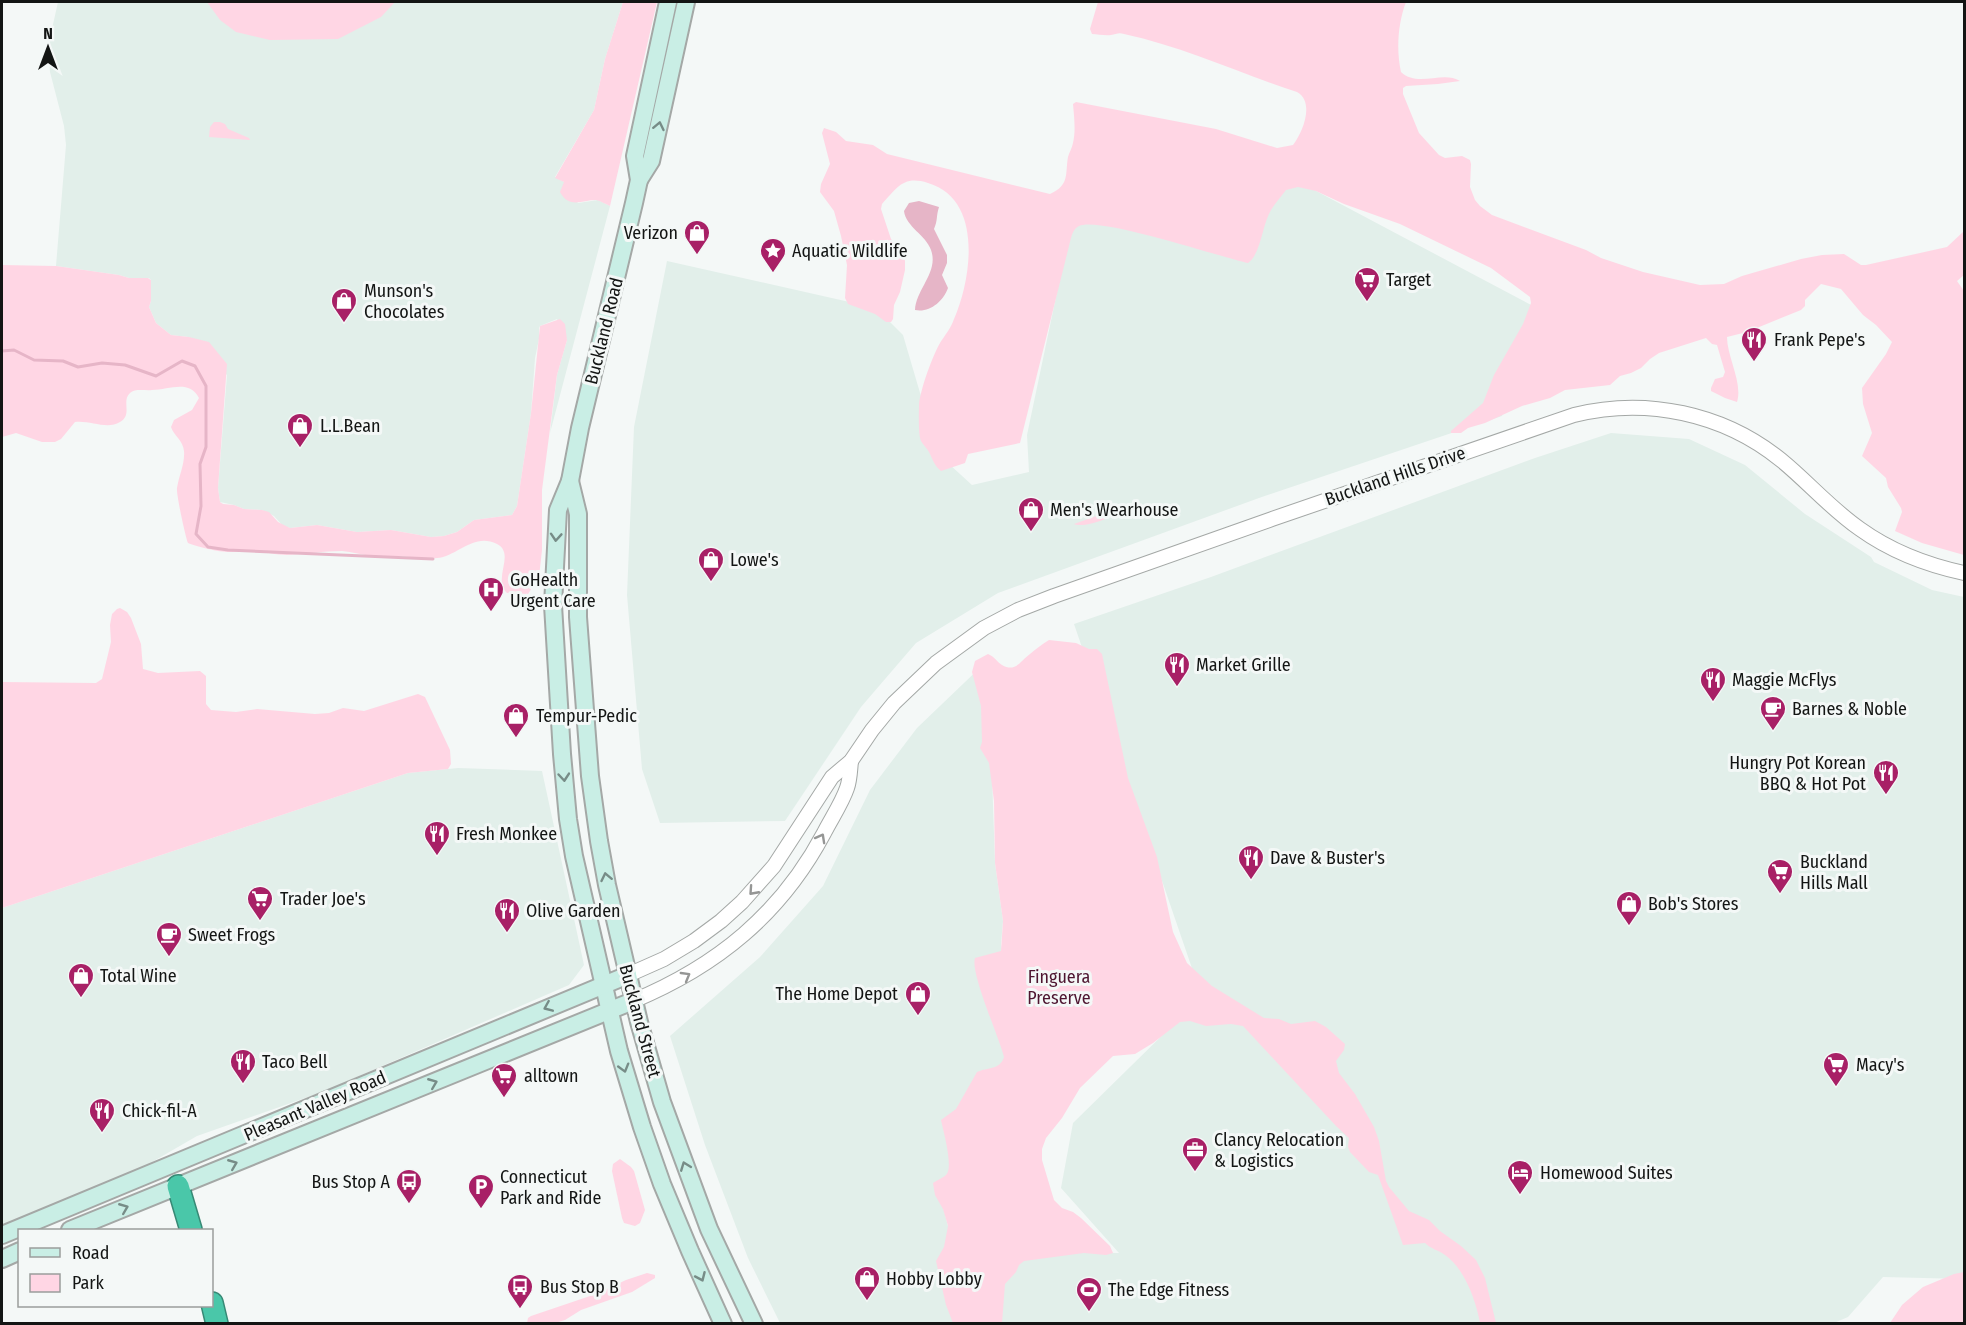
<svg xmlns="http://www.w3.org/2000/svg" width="1966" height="1325" font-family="'Fira Sans Condensed',sans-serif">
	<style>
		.built { fill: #e2efea }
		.green { fill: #ffd6e4 }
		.water { fill: #e6b5c7 }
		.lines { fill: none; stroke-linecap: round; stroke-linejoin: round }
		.stream { stroke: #e6b5c7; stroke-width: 3 }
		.tertiary-casing { stroke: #a4a8a6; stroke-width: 16 }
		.secondary-casing { stroke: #a4a8a6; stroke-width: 20 }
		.motorway-casing { stroke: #378975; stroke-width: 24 }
		.tertiary { stroke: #fff; stroke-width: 14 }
		.secondary { stroke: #c9eee5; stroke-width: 16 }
		.motorway { stroke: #4ac7a9; stroke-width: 21 }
		.oneway { stroke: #778c87 }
		.oneway2 { stroke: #959695 }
		.labels { text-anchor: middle; stroke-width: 6; stroke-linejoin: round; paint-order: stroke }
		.poi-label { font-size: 18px; fill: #131514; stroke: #f4f8f7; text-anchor: start }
		.street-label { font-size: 18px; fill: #131514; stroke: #f4f8f7 }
		.park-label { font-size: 18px; fill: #4e1530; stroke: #f4f8f7 }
	</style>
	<rect width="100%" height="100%" fill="#f4f8f7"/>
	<g class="built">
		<path d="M58 2H623L605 59 594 110 555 177 564 182 578 203 598 200 610 206 550 433 557 375 567 340 557 319 540 326 539 328V339L535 358 531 413 517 506 512 515 474 520 457 532 444 536 431 537 391 530 357 532 317 525 290 528 283 526 274 516 262 510 244 509 234 505 220 502 218 488 227 375 189 337 171 335 156 323 149 307 151 301V280L149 278H129L119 275 56 266 66 145 64 126 50 72 49 58 50 38Z"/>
		<path d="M1286 175 1533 306 1502 416 1259 498 998 593 916 643 861 707 785 821 660 823 642 769 627 595 634 427 667 261 876 308 903 335 938 454 972 485 1029 472 1027 435 1073 216Z"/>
		<path d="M1611 433 1689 439 1745 465 1805 514 1871 557 1874 562 1932 590 1964 597V1279L1883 1277 1848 1317 1834 1323 992 1324 993 1305 1020 1252 1119 1253 1061 1188 1073 1123 1187 1011 1195 977 1074 624 1211 577 1535 458Z"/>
		<path d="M988 660 995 863 1003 921 1001 944 1004 976 1018 1070 950 1176 938 1187 952 1242 954 1323H780L748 1258 705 1145 670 1036 760 957 823 886 870 790 917 728Z"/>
		<path d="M458 768 542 771 584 965 569 985 336 1086 342 1085 197 1136 140 1169 2 1225V908L408 773Z"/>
	</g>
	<g class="green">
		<path d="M207 2H395L381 17 338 39 270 40 236 32 220 20Z"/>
		<path d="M623 2H657L610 206C605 204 601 201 596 200 582 200 569 209 560 192L564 182 555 178 594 110 605 59Z"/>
		<path d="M1098 2H1406C1398 23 1396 49 1401 72 1418 88 1443 70 1460 81L1438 84 1406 86 1403 88V94L1419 133 1439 155 1445 158 1462 156 1470 160 1471 164 1470 187 1475 200 1480 206 1492 215 1586 250 1601 258 1643 272 1700 285 1724 284 1742 276 1801 259 1822 255 1844 254 1861 265H1866L1947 247 1964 231V275L1957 281 1964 291V555L1922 543 1895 531 1902 512 1901 508 1888 487 1886 478 1862 456 1872 433 1863 404 1862 388 1886 354 1892 342 1876 325 1863 315 1841 289 1821 284 1805 300V306L1801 310 1747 332 1727 337C1727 357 1743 383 1737 402L1725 398 1711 391V388L1715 379 1723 377 1725 372 1717 345 1712 344 1706 338 1659 353 1650 359 1641 368 1631 373 1620 376 1610 385 1565 390 1550 398 1522 406 1485 423 1468 428 1461 433H1451V431L1483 403 1494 375 1523 324 1531 303 1530 297 1491 268 1400 224 1344 204 1316 191 1298 187 1286 190C1281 197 1275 203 1271 210 1262 225 1261 254 1248 263 1220 257 1099 216 1079 226 1072 229 1071 239 1069 246L1020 443 968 454 965 463 941 471C934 465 933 460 929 452 927 448 923 445 921 441 918 434 919 412 919 404 921 388 932 357 940 343 945 335 951 328 954 319 972 278 983 199 928 183 903 175 897 188 882 204L881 209 891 239 903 253 905 261V270L900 292 894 305 893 319 891 322H886L875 314 848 304 845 298 847 265 841 236 834 211 820 192 821 184 830 164 822 133 824 128 836 132 846 141 873 145 887 154 1050 194C1070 185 1065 174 1068 157 1069 153 1072 148 1073 143 1076 131 1074 116 1073 104L1076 102 1216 129 1277 148 1293 145C1303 132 1315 102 1297 92 1239 73 1184 47 1124 34 1119 32 1116 34 1111 35 1105 36 1098 34 1092 34L1090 29Z"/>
		<path d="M214 122H220L225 124 228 129 249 138 250 140 209 137 210 127Z"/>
		<path d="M2 265 56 266 119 275 129 278H148L151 280V301L149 307 156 323 171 335 189 337 209 342 227 364 218 488 220 502 223 504 234 505 244 509 262 510 269 512 278 522 290 528 317 525 357 532 391 530 431 537 444 536 457 532 474 520 512 515 517 506 531 413 540 326 560 319 565 324 567 340 557 375 542 490V550L539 577 528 594 507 593C492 578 516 554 497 544 474 532 458 556 437 558 425 560 413 557 401 556 392 556 382 557 373 556 363 555 352 552 342 551 323 551 305 554 287 555 273 555 260 550 246 550 241 550 237 552 232 552 222 553 198 547 188 543 186 539 176 494 177 488 179 475 185 464 184 451 183 440 174 436 171 427L174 420 192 410 199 398C189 379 169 390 152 390 146 391 135 388 130 393 121 401 133 415 120 422 107 430 90 420 75 422L61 439 55 442H42L16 433 2 437Z"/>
		<path d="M1127 505C1122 515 1084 529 1074 524Z"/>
		<path d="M120 608 127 612 131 618 141 644 143 669 158 673 200 671 206 676V704L211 710 236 712 257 709 315 714 329 713 343 708 364 711 418 694 425 697 450 750 451 764 448 769 408 773 2 908V682L96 683 102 679 111 642 110 625 112 614 117 609Z"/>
		<path d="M1049 640 1076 643 1089 649H1097L1102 654 1128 778 1157 857 1173 932 1187 963 1212 986 1264 1018 1279 1019 1291 1024 1315 1021 1326 1027 1345 1044 1344 1050 1336 1061 1339 1073 1355 1094 1374 1127 1379 1141 1386 1181 1389 1187 1409 1211 1429 1220 1440 1231 1461 1246 1476 1260 1485 1278 1496 1323H1480C1476 1301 1465 1269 1445 1255 1438 1250 1431 1249 1425 1243L1403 1245 1378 1175 1369 1172 1350 1152 1348 1147 1349 1138 1336 1126 1243 1026 1231 1024 1206 1026 1190 1021 1180 1022 1153 1043 1135 1054 1113 1056 1080 1088 1062 1118 1046 1138 1042 1149V1160L1054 1200 1062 1208 1073 1212 1081 1218 1110 1246 1113 1253 1106 1255 1084 1253 1024 1261 1019 1265 1016 1272 1005 1284 1002 1323H953L946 1305 936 1261 944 1247 948 1226 943 1209 935 1195 933 1183C937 1180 943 1178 946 1175 954 1168 943 1130 941 1120L956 1109 977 1072C988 1067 1000 1070 1004 1057 999 1037 970 972 975 958L1001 951 1003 921 995 863 994 801 989 763 980 748 982 742 981 706 972 672 975 661 988 654C995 657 997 662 1002 665 1016 673 1021 660 1030 654 1036 649 1042 644 1049 640Z"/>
		<path d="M620 1159 631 1167 634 1171 645 1210 640 1223 635 1226 624 1223 622 1218 612 1171 613 1164Z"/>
		<path d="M1964 1272V1323H1890L1902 1305 1923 1287 1954 1274Z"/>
		<path d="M647 1273 655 1275V1278L632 1292 581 1310 565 1320 555 1323H527L528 1318 531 1316 596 1294 626 1280Z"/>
	</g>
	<path class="water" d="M919 201 939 207C936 216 938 220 934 229L947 255V263L942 275 948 288C943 302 929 313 915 310 916 289 939 272 931 250 926 235 906 227 904 211L909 203Z"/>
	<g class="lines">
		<path class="stream" d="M2 351 14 350 34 360 63 361 78 367 102 363 125 365 156 376 182 361 195 366 206 386V447L200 464 201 506 196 534 208 547 228 550 433 559"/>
		<defs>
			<g id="tertiary">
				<path d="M628 975 664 959 694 941 721 921 742 902 774 866 832 777 851 761 872 730 894 703 936 663 984 628 1018 610 1054 596 1272 519 1574 415C1646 397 1723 413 1781 460 1808 482 1831 509 1860 529 1892 552 1927 565 1964 573"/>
				<path d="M633 1001C717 966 781 914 824 833 831 819 842 803 847 788 850 780 850 770 851 761"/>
			</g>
			<g id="secondary">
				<path d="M668 2 635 156 639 180 634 203 580 428 570 481 558 510 553 605 562 754 568 819 574 856 619 1051 642 1127 662 1184 690 1251 723 1324"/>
				<path d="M639 180 651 161 686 2"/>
				<path d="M570 481 578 514V617L590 776 599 841 607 885 639 1022 662 1102 709 1229 754 1324"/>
				<path d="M70 1230 633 1001"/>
				<path d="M2 1235 628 975"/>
				<path d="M2 1259 20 1251"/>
			</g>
			<g id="motorway">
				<path d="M178 1186 191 1230"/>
				<path d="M212 1303 217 1324"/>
			</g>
		</defs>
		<use href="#tertiary" class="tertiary-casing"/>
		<use href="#secondary" class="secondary-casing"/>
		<use href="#motorway" class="motorway-casing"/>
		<use href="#tertiary" class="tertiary"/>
		<use href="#secondary" class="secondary"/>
		<use href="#motorway" class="motorway"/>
	</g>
	<defs><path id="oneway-chevron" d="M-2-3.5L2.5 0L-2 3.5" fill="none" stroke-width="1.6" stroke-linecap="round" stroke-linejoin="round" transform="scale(1.5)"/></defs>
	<g class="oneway">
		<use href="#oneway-chevron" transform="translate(659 126) rotate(-78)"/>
		<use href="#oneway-chevron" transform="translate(556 537) rotate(94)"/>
		<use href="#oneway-chevron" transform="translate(564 777) rotate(85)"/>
		<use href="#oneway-chevron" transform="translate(606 877) rotate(-102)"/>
		<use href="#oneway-chevron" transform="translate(548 1007) rotate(157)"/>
		<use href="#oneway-chevron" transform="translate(624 1068) rotate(74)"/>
		<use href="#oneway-chevron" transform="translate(433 1083) rotate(-22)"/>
		<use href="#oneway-chevron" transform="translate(233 1164) rotate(-22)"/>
		<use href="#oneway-chevron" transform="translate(685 1166) rotate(-111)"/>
		<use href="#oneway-chevron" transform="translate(124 1208) rotate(-22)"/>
		<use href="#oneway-chevron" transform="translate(701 1277) rotate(66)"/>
	</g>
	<g class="oneway2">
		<use href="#oneway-chevron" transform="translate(821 838) rotate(-61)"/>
		<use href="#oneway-chevron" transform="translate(753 891) rotate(132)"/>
		<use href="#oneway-chevron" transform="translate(686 976) rotate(-30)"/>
	</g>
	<defs>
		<symbol id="shop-pin" viewBox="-11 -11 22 30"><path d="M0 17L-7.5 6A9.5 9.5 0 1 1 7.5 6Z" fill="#a82066" stroke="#f4f8f7"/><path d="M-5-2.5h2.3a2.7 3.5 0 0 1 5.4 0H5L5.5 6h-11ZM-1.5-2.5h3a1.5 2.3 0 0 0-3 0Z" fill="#fff"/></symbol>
		<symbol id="sight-pin" viewBox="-11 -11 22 30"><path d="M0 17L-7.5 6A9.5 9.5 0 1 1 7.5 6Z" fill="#a82066" stroke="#f4f8f7"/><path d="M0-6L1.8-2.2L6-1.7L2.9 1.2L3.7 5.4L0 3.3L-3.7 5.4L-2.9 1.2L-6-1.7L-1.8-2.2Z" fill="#fff"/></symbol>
		<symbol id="supermarket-pin" viewBox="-11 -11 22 30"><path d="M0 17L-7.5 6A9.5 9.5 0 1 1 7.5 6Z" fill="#a82066" stroke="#f4f8f7"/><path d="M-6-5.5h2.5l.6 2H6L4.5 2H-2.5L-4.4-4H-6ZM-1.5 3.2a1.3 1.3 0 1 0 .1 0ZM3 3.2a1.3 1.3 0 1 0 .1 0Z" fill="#fff"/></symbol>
		<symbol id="restaurant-pin" viewBox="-11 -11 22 30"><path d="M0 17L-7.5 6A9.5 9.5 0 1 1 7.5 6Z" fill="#a82066" stroke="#f4f8f7"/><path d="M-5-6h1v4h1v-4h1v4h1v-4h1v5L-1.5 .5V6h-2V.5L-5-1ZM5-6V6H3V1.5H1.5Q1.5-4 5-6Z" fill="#fff"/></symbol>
		<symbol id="hospital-pin" viewBox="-11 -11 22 30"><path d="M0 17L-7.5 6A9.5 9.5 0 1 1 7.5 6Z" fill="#a82066" stroke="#f4f8f7"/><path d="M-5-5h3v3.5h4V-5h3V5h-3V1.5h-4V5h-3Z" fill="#fff"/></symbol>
		<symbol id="cafe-pin" viewBox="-11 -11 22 30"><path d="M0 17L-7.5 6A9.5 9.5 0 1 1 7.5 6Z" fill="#a82066" stroke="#f4f8f7"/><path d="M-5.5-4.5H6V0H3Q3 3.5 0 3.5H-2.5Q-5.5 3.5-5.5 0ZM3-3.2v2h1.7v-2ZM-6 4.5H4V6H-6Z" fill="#fff"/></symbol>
		<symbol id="office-pin" viewBox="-11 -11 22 30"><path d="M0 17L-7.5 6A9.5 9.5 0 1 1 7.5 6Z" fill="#a82066" stroke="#f4f8f7"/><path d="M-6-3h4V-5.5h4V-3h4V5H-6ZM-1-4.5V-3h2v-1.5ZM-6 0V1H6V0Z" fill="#fff"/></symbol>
		<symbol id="hotel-pin" viewBox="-11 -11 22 30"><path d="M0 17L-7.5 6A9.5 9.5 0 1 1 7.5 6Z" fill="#a82066" stroke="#f4f8f7"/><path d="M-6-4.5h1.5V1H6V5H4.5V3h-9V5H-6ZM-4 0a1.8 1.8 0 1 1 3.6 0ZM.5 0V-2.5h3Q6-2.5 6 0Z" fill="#fff"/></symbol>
		<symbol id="bus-pin" viewBox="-11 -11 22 30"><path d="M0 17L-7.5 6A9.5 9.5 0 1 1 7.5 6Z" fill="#a82066" stroke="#f4f8f7"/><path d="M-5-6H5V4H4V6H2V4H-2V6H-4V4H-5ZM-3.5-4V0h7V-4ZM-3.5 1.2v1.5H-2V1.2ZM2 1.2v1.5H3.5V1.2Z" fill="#fff"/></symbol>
		<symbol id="parking-pin" viewBox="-11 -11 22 30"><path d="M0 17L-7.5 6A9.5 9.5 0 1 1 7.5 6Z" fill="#a82066" stroke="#f4f8f7"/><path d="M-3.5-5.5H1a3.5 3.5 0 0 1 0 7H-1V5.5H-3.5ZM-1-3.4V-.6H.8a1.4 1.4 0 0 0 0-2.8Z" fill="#fff"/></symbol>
		<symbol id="stadium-pin" viewBox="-11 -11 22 30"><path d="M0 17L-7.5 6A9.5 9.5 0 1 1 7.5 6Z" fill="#a82066" stroke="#f4f8f7"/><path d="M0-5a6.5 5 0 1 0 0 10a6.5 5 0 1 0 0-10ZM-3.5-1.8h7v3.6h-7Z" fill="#fff"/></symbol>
	</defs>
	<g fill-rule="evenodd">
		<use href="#shop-pin" x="682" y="218" width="30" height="40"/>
		<use href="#sight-pin" x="758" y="236" width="30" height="40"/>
		<use href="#supermarket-pin" x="1352" y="265" width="30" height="40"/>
		<use href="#shop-pin" x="329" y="286" width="30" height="40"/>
		<use href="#restaurant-pin" x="1739" y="325" width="30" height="40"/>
		<use href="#shop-pin" x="285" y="411" width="30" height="40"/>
		<use href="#shop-pin" x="1016" y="495" width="30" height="40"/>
		<use href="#shop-pin" x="696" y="545" width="30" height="40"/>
		<use href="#hospital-pin" x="476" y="575" width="30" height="40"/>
		<use href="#restaurant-pin" x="1162" y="650" width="30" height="40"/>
		<use href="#restaurant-pin" x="1698" y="665" width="30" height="40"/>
		<use href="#cafe-pin" x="1758" y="694" width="30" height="40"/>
		<use href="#shop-pin" x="501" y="701" width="30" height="40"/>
		<use href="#restaurant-pin" x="1871" y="758" width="30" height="40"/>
		<use href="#restaurant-pin" x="422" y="819" width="30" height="40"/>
		<use href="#restaurant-pin" x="1236" y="843" width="30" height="40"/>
		<use href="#supermarket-pin" x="1765" y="857" width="30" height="40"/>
		<use href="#supermarket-pin" x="245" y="884" width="30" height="40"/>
		<use href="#shop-pin" x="1614" y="889" width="30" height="40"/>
		<use href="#restaurant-pin" x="492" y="896" width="30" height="40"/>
		<use href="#cafe-pin" x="154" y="920" width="30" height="40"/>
		<use href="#shop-pin" x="66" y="961" width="30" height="40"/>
		<use href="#shop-pin" x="903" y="979" width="30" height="40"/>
		<use href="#restaurant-pin" x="228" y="1047" width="30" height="40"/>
		<use href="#supermarket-pin" x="1821" y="1050" width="30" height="40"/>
		<use href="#supermarket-pin" x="489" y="1061" width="30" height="40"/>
		<use href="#restaurant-pin" x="87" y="1096" width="30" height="40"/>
		<use href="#office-pin" x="1180" y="1135" width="30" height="40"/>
		<use href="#hotel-pin" x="1505" y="1158" width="30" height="40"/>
		<use href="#bus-pin" x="394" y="1167" width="30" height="40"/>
		<use href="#parking-pin" x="466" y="1172" width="30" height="40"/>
		<use href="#shop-pin" x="852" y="1264" width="30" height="40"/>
		<use href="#bus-pin" x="505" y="1272" width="30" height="40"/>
		<use href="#stadium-pin" x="1074" y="1275" width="30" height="40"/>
	</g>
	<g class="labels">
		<g class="poi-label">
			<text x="678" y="239" text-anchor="end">Verizon</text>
			<text x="792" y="257">Aquatic Wildlife</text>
			<text x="1386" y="286">Target</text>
			<text x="364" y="297">Munson's<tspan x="364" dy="21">Chocolates</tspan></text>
			<text x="1774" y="346">Frank Pepe's</text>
			<text x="320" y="432">L.L.Bean</text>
			<text x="1050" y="516">Men's Wearhouse</text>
			<text x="730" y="566">Lowe's</text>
			<text x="510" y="586">GoHealth<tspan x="510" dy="21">Urgent Care</tspan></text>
			<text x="1196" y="671">Market Grille</text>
			<text x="1732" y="686">Maggie McFlys</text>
			<text x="1792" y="715">Barnes &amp; Noble</text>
			<text x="536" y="722">Tempur-Pedic</text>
			<text x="1866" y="769" text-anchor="end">Hungry Pot Korean<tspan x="1866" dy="21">BBQ &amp; Hot Pot</tspan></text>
			<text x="456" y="840">Fresh Monkee</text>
			<text x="1270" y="864">Dave &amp; Buster's</text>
			<text x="1800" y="868">Buckland<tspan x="1800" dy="21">Hills Mall</tspan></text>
			<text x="280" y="905">Trader Joe's</text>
			<text x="1648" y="910">Bob's Stores</text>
			<text x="526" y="917">Olive Garden</text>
			<text x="188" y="941">Sweet Frogs</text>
			<text x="100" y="982">Total Wine</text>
			<text x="898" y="1000" text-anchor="end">The Home Depot</text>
			<text x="262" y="1068">Taco Bell</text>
			<text x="1856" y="1071">Macy's</text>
			<text x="524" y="1082">alltown</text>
			<text x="122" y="1117">Chick-fil-A</text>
			<text x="1214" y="1146">Clancy Relocation<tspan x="1214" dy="21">&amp; Logistics</tspan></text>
			<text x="1540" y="1179">Homewood Suites</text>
			<text x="500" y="1183">Connecticut<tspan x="500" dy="21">Park and Ride</tspan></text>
			<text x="390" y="1188" text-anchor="end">Bus Stop A</text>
			<text x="886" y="1285">Hobby Lobby</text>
			<text x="540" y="1293">Bus Stop B</text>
			<text x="1108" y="1296">The Edge Fitness</text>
		</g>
		<g class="street-label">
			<text transform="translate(604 331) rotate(-76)" y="6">Buckland Road</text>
			<text transform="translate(1395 476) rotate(-19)" y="6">Buckland Hills Drive</text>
			<text transform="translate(640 1021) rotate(75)" y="6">Buckland Street</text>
			<text transform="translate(315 1106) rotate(-23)" y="6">Pleasant Valley Road</text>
		</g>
		<g class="park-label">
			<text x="1059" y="983">Finguera<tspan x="1059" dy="21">Preserve</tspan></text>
		</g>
	</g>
	<rect width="1966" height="1325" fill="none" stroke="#131514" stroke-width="6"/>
	<rect x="18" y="1229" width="195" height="78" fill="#f4f8f7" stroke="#9a9d9c" stroke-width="1.5"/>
	<rect x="30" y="1248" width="30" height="9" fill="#c9eee5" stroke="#9a9d9c" stroke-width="1.5"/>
	<text x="72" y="1259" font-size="18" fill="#131514">Road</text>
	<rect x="30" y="1274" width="30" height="18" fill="#ffd6e4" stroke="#9a9d9c" stroke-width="1.5"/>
	<text x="72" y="1289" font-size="18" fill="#131514">Park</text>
	<g transform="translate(48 48)" stroke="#f4f8f7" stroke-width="4.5" paint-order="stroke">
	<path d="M0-4.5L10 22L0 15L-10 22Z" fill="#131514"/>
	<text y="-9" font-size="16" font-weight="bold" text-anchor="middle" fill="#131514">N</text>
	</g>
</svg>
